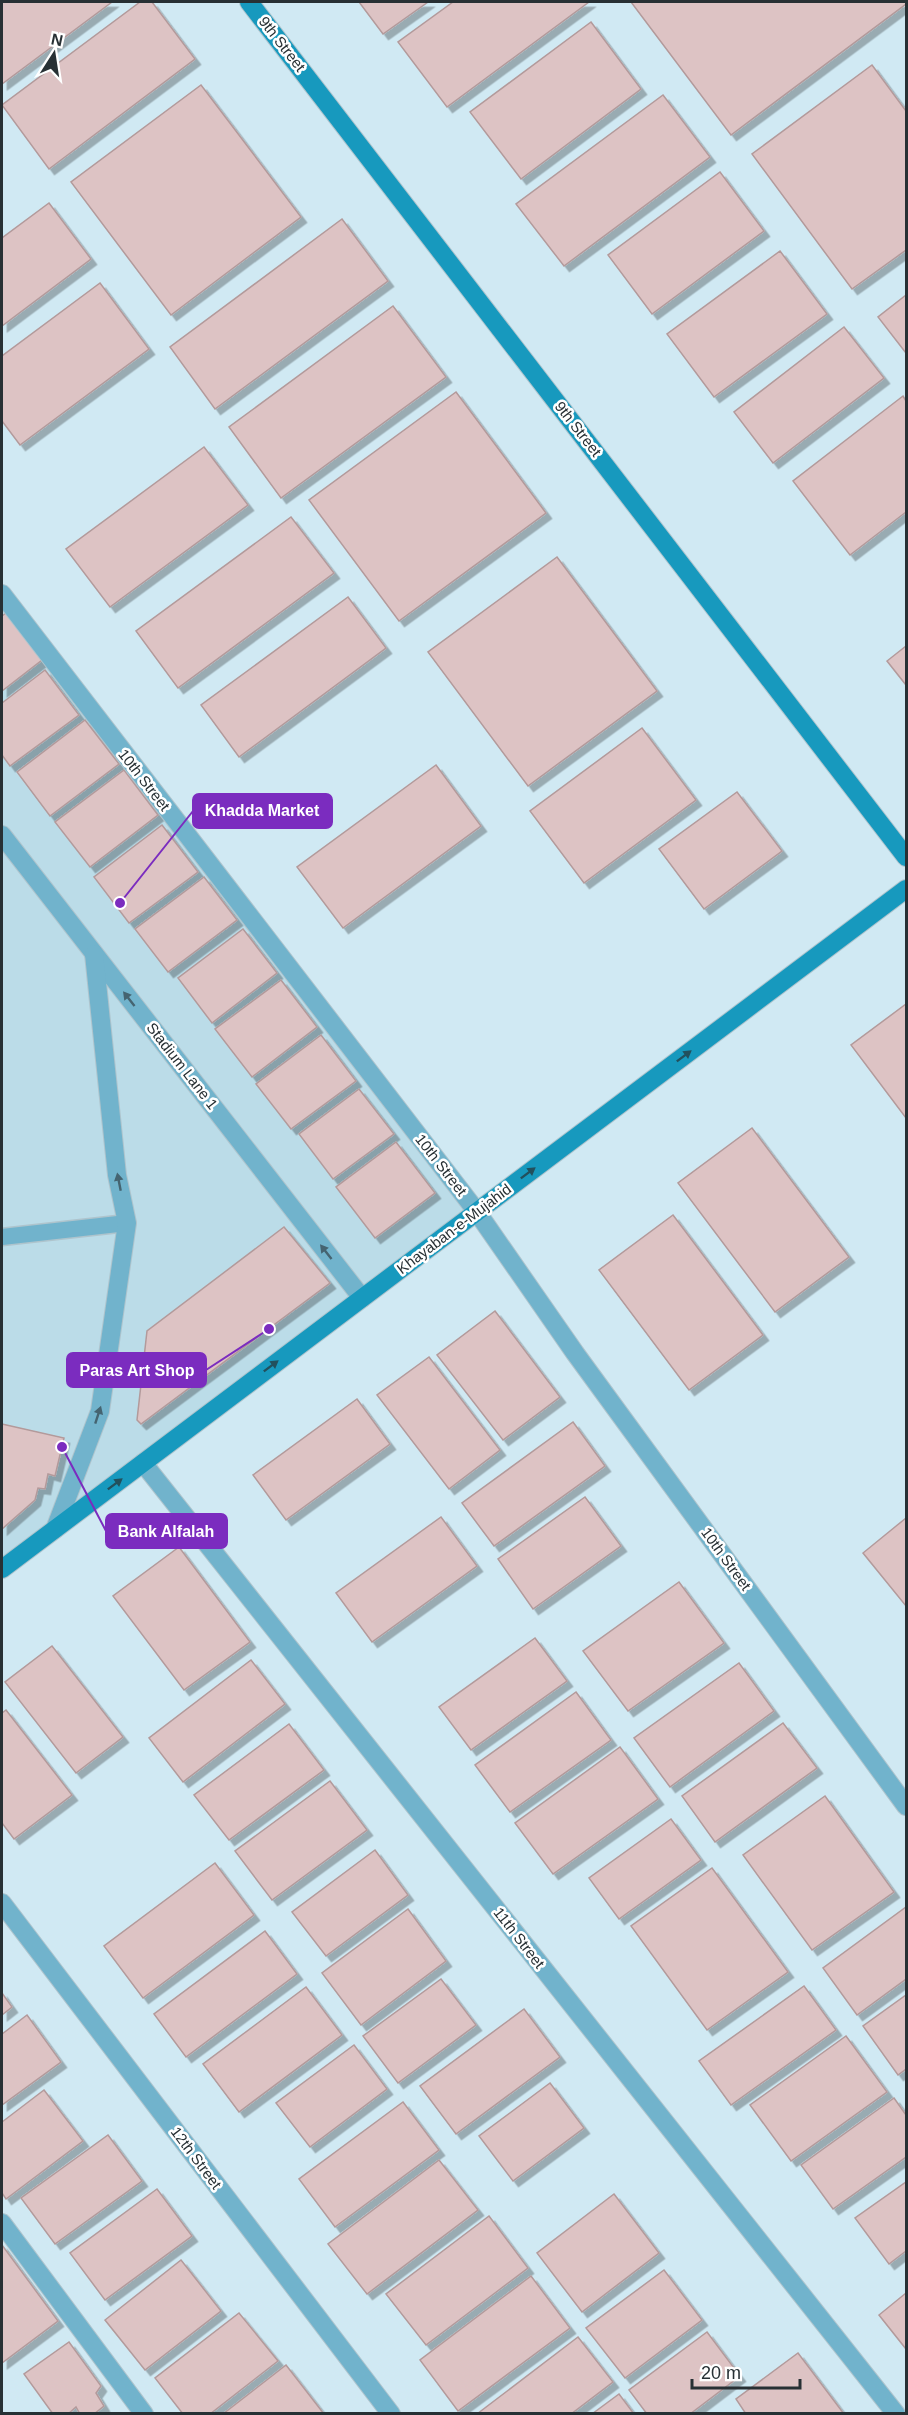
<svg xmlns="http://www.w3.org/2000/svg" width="908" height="2415" font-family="Arial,sans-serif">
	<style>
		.built { fill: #bbdce8 }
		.building { fill: #ddc3c4; stroke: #b39a9b; stroke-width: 1.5; filter: url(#shadow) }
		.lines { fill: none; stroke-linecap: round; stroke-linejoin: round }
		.lane-casing { stroke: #aec4cd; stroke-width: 19 }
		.street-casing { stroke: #aec4cd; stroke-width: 20 }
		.secondary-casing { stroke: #aec4cd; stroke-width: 20 }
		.lane { stroke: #71b3cc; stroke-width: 16 }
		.street { stroke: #71b3cc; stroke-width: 18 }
		.secondary { stroke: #1799be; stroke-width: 18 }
		.oneway { fill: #456471 }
		.oneway2 { fill: #22505d }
		.labels { text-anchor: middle; stroke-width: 5; stroke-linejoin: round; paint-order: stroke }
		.street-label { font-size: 15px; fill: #273034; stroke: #fff }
		.leader { fill: none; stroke: #7b2cbf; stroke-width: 2 }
		.callout-dot { fill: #7b2cbf; stroke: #fff; stroke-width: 2 }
		.callout { fill: #7b2cbf; stroke: #7b2cbf; stroke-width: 2 }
		.callout-label { font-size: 16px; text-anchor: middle; font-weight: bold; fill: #fff }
	</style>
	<defs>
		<filter id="shadow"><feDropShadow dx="5.5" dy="5.5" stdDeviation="0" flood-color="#0004"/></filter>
	</defs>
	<rect width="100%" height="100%" fill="#d0e9f3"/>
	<path class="built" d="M2 594 477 1212 2 1569Z"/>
	<g class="building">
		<path d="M2 2H112L2 84Z"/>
		<path d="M140 2H152L195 59 49 169 2 105Z"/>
		<path d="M359 2H428L383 34Z"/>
		<path d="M453 2H589L447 107 398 42Z"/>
		<path d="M631 2H906V4L731 135Z"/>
		<path d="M591 22 641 89 521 179 470 112Z"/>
		<path d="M872 65 906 111V250L852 289 752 154Z"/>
		<path d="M201 85 301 217 171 315 71 182Z"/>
		<path d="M663 95 710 157 564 266 516 204Z"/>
		<path d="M720 172 764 231 652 314 608 255Z"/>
		<path d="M49 203 91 259 2 326V238Z"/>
		<path d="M342 219 388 281 215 409 170 347Z"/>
		<path d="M780 251 827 314 714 397 667 334Z"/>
		<path d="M100 283 149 349 20 445 2 421V356Z"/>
		<path d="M906 295V353L878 317Z"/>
		<path d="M393 306 446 377 281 498 229 427Z"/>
		<path d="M844 327 884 378 773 463 734 412Z"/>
		<path d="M456 392 546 513 399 621 309 500Z"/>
		<path d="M903 396 906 401V512L850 555 793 481Z"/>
		<path d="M204 447 248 505 110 607 66 549Z"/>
		<path d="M291 517 334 573 178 688 136 631Z"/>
		<path d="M557 557 657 691 528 786 428 652Z"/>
		<path d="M348 597 386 648 239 757 201 705Z"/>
		<path d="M6 613 42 660 2 691V616Z"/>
		<path d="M906 646V685L887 661Z"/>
		<path d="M45 670 79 715 10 766 2 755V703Z"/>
		<path d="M85 720 119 764 50 816 17 772Z"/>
		<path d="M642 728 696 800 584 883 530 811Z"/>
		<path d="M436 765 481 826 343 928 297 867Z"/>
		<path d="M124 770 158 815 90 867 55 822Z"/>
		<path d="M737 792 782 851 704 909 659 849Z"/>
		<path d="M162 825 198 872 129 923 94 877Z"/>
		<path d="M204 877 237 920 168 972 135 929Z"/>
		<path d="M243 929 277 973 212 1023 178 978Z"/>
		<path d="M281 980 317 1027 252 1077 215 1029Z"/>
		<path d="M906 1004V1118L851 1045Z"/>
		<path d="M321 1035 356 1081 291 1129 256 1084Z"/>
		<path d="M359 1089 394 1134 333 1179 299 1134Z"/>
		<path d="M752 1128 849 1257 775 1312 678 1183Z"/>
		<path d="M396 1142 435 1193 375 1238 336 1187Z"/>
		<path d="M673 1215 763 1335 689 1390 599 1270Z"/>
		<path d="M284 1227 330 1283 141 1424 137 1420 147 1331Z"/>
		<path d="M495 1311 560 1397 503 1440 437 1355Z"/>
		<path d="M429 1357 500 1450 449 1489 377 1395Z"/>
		<path d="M357 1399 390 1444 286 1520 253 1475Z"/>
		<path d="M573 1422 605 1466 494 1546 462 1503Z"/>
		<path d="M2 1424 64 1438 55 1476 48 1474 45 1489 38 1488 35 1500 2 1529Z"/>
		<path d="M585 1497 621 1546 533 1609 498 1559Z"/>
		<path d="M441 1517 477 1566 372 1642 336 1593Z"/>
		<path d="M906 1518V1606L863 1553Z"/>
		<path d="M179 1547 250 1642 184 1690 113 1596Z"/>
		<path d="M679 1582 724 1643 628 1711 583 1651Z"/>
		<path d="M535 1638 567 1681 471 1750 439 1707Z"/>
		<path d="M52 1646 123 1737 76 1773 5 1682Z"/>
		<path d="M251 1660 285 1704 183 1782 149 1738Z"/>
		<path d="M739 1663 774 1711 670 1787 634 1738Z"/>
		<path d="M576 1692 611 1740 510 1812 475 1765Z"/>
		<path d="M6 1710 72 1795 14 1839 2 1823V1713Z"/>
		<path d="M783 1723 817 1768 715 1842 682 1796Z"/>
		<path d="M289 1724 324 1770 229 1840 194 1795Z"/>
		<path d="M620 1747 658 1799 553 1874 515 1823Z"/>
		<path d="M330 1781 367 1830 272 1900 235 1851Z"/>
		<path d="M825 1796 894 1892 812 1950 743 1855Z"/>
		<path d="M671 1819 701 1860 619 1919 589 1878Z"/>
		<path d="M375 1850 408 1895 326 1956 292 1912Z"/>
		<path d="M215 1863 254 1915 143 1998 104 1946Z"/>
		<path d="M712 1868 788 1972 707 2030 631 1926Z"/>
		<path d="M906 1907V1979L857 2015 823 1968Z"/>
		<path d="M408 1909 446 1961 361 2025 322 1973Z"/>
		<path d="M265 1931 297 1974 186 2057 154 2014Z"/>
		<path d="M441 1979 476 2025 398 2083 363 2036Z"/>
		<path d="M804 1986 836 2030 731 2105 699 2061Z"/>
		<path d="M306 1987 342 2035 239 2112 203 2064Z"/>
		<path d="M2 1993 12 2007 2 2015Z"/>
		<path d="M906 1995V2069L898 2075 863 2026Z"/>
		<path d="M524 2009 560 2057 456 2134 420 2086Z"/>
		<path d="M27 2015 61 2062 2 2105V2034Z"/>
		<path d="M846 2036 887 2092 791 2161 750 2105Z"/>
		<path d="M354 2045 387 2089 310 2147 276 2103Z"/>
		<path d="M550 2083 584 2128 513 2181 479 2136Z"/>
		<path d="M44 2090 83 2141 6 2199 2 2193V2122Z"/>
		<path d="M894 2098 906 2115V2157L833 2209 801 2165Z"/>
		<path d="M403 2102 439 2150 335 2227 299 2179Z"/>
		<path d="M108 2135 142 2181 55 2244 21 2198Z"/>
		<path d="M439 2160 478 2210 367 2294 328 2244Z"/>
		<path d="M906 2182V2251L889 2264 855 2218Z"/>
		<path d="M157 2189 192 2236 105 2300 70 2253Z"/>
		<path d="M614 2194 659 2253 582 2312 537 2253Z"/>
		<path d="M489 2216 528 2268 426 2345 386 2294Z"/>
		<path d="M2 2245 58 2321 2 2363Z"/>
		<path d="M181 2260 221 2311 145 2370 105 2320Z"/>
		<path d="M664 2270 702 2320 625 2378 586 2328Z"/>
		<path d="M531 2276 570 2328 458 2411 420 2360Z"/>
		<path d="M906 2293V2349L879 2315Z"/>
		<path d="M239 2313 278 2361 210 2414H183L155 2378Z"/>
		<path d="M707 2332 740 2376 690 2414H647L629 2390Z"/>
		<path d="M578 2337 613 2382 571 2414H477Z"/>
		<path d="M69 2342 101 2386 96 2393 104 2406 94 2414H80L76 2407 68 2414H53L24 2374Z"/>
		<path d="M798 2353 844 2414H746L736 2399Z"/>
		<path d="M286 2365 324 2414H223Z"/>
		<path d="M619 2394 634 2414H592Z"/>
	</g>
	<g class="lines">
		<defs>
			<path id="lane" d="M2 1237 127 1223"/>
			<g id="street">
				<path d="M2 594 477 1212 575 1353 906 1806"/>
				<path d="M2 835 362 1298"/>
				<path d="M143 1463 896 2414"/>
				<path d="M55 1529 100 1411 127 1223 117 1175 94 954"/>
				<path d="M2 1903 391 2414"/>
				<path d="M2 2223 144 2414"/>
			</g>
			<g id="secondary">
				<path d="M249 2 906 857"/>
				<path d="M2 1569 906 889"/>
			</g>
		</defs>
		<use href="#lane" class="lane-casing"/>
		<use href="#street" class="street-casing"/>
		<use href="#secondary" class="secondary-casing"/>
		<use href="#lane" class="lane"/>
		<use href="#street" class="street"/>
		<use href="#secondary" class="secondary"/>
	</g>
	<defs><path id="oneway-solid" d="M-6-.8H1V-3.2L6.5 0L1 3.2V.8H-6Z" transform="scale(1.5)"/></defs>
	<g class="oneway">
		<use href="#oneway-solid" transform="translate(129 999) rotate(-128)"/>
		<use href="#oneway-solid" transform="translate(119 1182) rotate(-101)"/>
		<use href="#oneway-solid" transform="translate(326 1252) rotate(-128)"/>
		<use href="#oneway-solid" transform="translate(98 1415) rotate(-72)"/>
	</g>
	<g class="oneway2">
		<use href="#oneway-solid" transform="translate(684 1056) rotate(-37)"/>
		<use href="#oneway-solid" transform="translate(528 1173) rotate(-37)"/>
		<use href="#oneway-solid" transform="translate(271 1366) rotate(-37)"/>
		<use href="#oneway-solid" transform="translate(115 1484) rotate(-37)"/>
	</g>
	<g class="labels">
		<g class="street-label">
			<text transform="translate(282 44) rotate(52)" y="5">9th Street</text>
			<text transform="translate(578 429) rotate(52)" y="5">9th Street</text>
			<text transform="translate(144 780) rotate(52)" y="5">10th Street</text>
			<text transform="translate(182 1066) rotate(52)" y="5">Stadium Lane 1</text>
			<text transform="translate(441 1165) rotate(52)" y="5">10th Street</text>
			<text transform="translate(454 1229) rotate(-37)" y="5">Khayaban-e-Mujahid</text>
			<text transform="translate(726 1559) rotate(54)" y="5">10th Street</text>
			<text transform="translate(519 1938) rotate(52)" y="5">11th Street</text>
			<text transform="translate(196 2158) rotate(53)" y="5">12th Street</text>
		</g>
	</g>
	<path class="leader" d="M120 903L193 811M269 1329L206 1370M62 1447L106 1531"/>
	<g class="callout-dot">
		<circle cx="120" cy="903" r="6"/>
		<circle cx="269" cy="1329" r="6"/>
		<circle cx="62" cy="1447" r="6"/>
	</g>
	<g class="callout">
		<rect x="193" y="794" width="139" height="34" rx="6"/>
		<rect x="67" y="1353" width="139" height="34" rx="6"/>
		<rect x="106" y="1514" width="121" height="34" rx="6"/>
	</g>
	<g class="callout-label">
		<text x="262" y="816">Khadda Market</text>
		<text x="137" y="1376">Paras Art Shop</text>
		<text x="166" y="1537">Bank Alfalah</text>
	</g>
	<rect width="908" height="2415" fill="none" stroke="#273034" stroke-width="6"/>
	<g transform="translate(54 54) rotate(12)" stroke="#ffffff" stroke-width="4.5" paint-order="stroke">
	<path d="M0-4.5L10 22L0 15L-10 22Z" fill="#273034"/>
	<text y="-9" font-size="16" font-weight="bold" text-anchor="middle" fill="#273034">N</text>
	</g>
	<path d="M692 2379v9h108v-9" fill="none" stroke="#273034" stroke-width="3"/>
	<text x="701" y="2379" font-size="18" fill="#273034" stroke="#ffffff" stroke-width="4.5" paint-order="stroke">20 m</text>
</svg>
